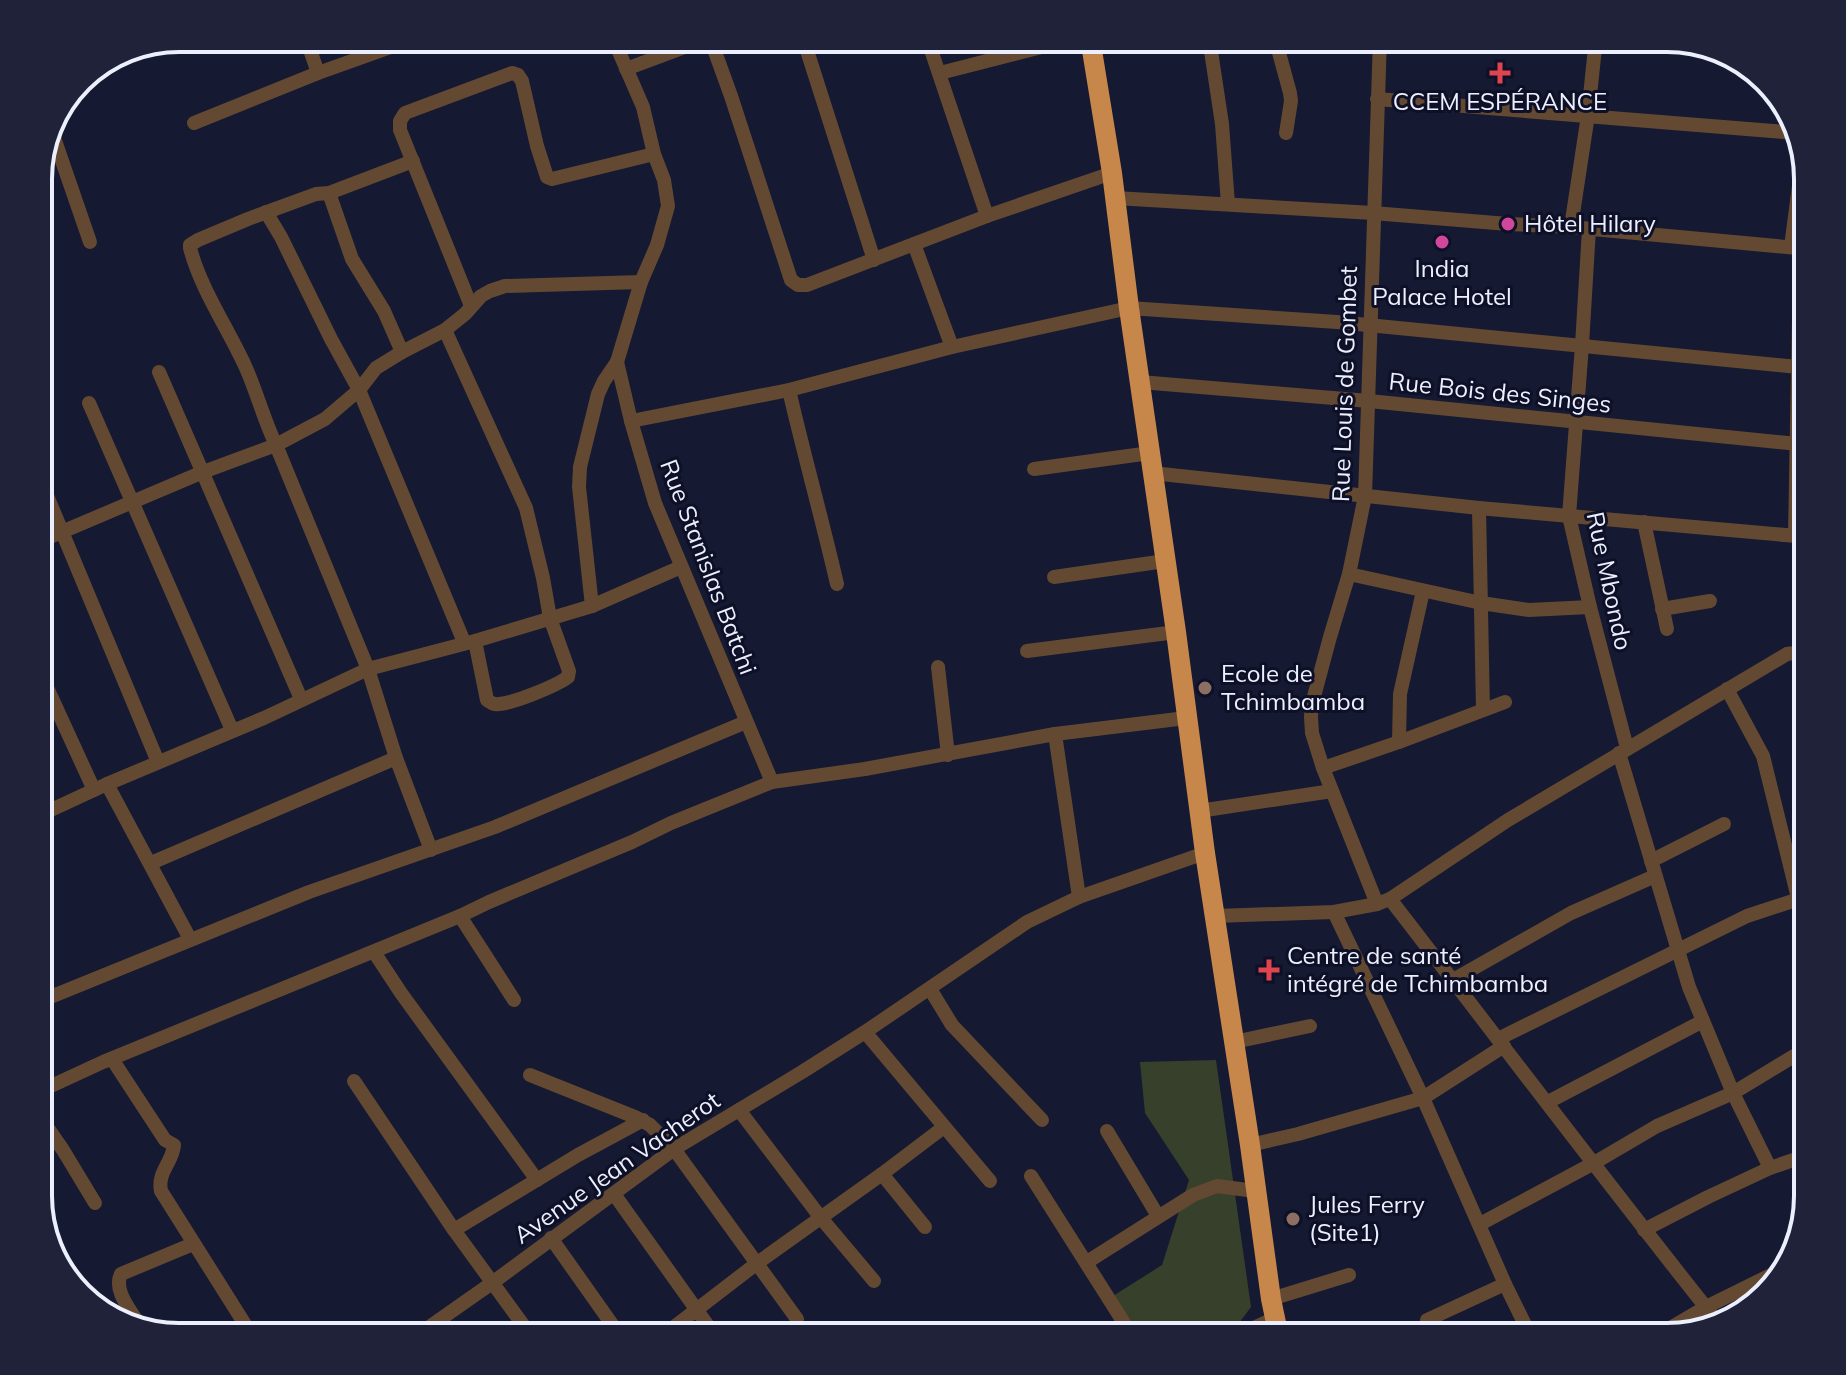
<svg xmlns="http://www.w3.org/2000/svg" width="1846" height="1375" font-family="Mulish,sans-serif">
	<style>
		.green { fill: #37402a }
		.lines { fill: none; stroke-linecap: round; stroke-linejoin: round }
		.minor { stroke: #634932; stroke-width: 14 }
		.highway { stroke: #c7874b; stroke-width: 20 }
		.health-dot { fill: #e0444e; stroke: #0d1027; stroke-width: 3 }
		.hotel-dot { fill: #d1479c; stroke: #0d1027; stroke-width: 3 }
		.education-dot { fill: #8d6e63; stroke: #0d1027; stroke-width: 3 }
		.labels { text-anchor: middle; stroke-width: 6; stroke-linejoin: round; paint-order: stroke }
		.poi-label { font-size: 24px; fill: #eceffd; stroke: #0d1027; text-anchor: start }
		.street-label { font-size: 24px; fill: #eceffd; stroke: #0d1027 }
		.rim { fill: none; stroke: #eceffd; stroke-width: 4 }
	</style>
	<rect width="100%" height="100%" fill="#151931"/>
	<path class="green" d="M1216 1060 1251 1307 1233 1331 1222 1337H1143L1113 1296 1162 1265 1189 1180 1145 1113 1140 1062Z"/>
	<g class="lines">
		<g class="minor">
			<path d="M306 38 318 73"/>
			<path d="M710 38 731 96 791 280 798 285H807L987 216 1112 173"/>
			<path d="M803 38 874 260"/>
			<path d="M927 38 987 216"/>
			<path d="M1209 38 1222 124 1228 204"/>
			<path d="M1275 38 1290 93 1291 101 1286 133"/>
			<path d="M626 69 709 38"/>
			<path d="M940 73 1077 38"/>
			<path d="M1377 99 1797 133"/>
			<path d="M194 123 318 73 416 38"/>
			<path d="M50 126 90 242"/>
			<path d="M413 161 329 193 316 194 248 219 198 240 190 245V248C201 290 228 328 246 368 257 393 264 420 276 445L368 669 396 758 431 850"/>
			<path d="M329 193 352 259 384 311 402 352"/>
			<path d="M1115 198 1373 213 1508 224 1571 227 1808 249"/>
			<path d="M266 212 281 237 331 339 359 390 464 642"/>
			<path d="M1571 227 1588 115 1596 38"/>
			<path d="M1589 229 1582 345 1569 516 1590 607 1627 748"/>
			<path d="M914 244 952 347"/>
			<path d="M1791 247 1803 155"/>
			<path d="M471 306 400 130V121L405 113 512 73 518 75 522 81 537 146 547 177 552 179 654 154"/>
			<path d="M445 330 526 508 543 578 550 618 569 671 568 677C556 686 514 703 499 704 493 705 492 703 487 700L475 641"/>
			<path d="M617 362 631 421 655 503 772 782"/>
			<path d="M159 372 301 699"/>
			<path d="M1140 382 1369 401 1808 445"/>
			<path d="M789 390C804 455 822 519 837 584"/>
			<path d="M89 403 232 730"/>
			<path d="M631 421 789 390 952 347 1129 308 1337 322 1808 368"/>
			<path d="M1034 469 1150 453"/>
			<path d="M1152 473 1479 508 1808 537"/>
			<path d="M38 474 158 762"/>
			<path d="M1479 508 1483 710"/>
			<path d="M1644 522 1667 629"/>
			<path d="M1795 535 1799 316 1803 248"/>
			<path d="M38 542 203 472 276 445 325 419 359 390 376 368 402 352 445 330 465 314 481 296 490 291 505 286 641 282"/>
			<path d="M1349 574 1481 603 1529 610 1590 607"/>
			<path d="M1054 577 1165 561"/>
			<path d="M592 606 579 487 580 467 598 394 604 381 617 362 641 282 657 245 668 206 664 180 654 154 643 107 613 38"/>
			<path d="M1662 609 1710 601"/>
			<path d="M1027 651 1176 632"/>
			<path d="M938 667 948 755"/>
			<path d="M38 668 94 790"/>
			<path d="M1727 689 1763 756 1798 898"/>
			<path d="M1055 734 1079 897"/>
			<path d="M1399 742 1400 694 1423 591"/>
			<path d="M1619 753 1689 987 1733 1093 1770 1168"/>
			<path d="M1323 768 1399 742 1505 702"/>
			<path d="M107 784 190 939"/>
			<path d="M1199 811 1332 791"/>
			<path d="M38 816 107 784 264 718 368 669 475 641 592 606 681 567"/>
			<path d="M1651 861 1724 824"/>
			<path d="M151 863 396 758"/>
			<path d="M1390 899C1500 1041 1608 1185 1720 1325"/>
			<path d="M1377 904 1323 768 1312 733 1311 717 1312 704 1330 637 1349 574 1365 496 1380 38"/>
			<path d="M1334 912 1423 1098 1505 1284 1531 1337"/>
			<path d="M460 916 514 1000"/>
			<path d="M1215 916 1334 912 1377 904 1390 899 1508 820 1787 654C1798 652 1802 654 1808 663"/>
			<path d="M374 952 401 993 537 1180"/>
			<path d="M1453 980 1571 913 1655 876"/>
			<path d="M930 989 952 1025 1042 1120"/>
			<path d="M38 1002 309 892 495 827 746 722"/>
			<path d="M865 1032 990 1181"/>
			<path d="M1498 1039 1747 916 1808 896"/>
			<path d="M1234 1042 1310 1026"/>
			<path d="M112 1059 165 1140 174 1145C173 1162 157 1172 161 1191L253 1337"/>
			<path d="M530 1075 635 1117 650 1125 674 1149 797 1319"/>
			<path d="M354 1081 454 1230 532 1337"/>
			<path d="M38 1092 103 1062 460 916 489 902 632 842 671 823 772 782 865 769 1055 734 1186 718"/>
			<path d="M1548 1102 1703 1021"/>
			<path d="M739 1110 821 1218 874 1281"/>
			<path d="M38 1114 63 1150 95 1203"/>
			<path d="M1107 1131 1158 1216"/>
			<path d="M1250 1145 1298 1134 1423 1098 1504 1046"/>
			<path d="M882 1174 925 1227"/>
			<path d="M1031 1176 1133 1337"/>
			<path d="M614 1194 716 1337"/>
			<path d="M1480 1224 1594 1163 1657 1126 1733 1093 1794 1056 1808 1051"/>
			<path d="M454 1230 578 1155 643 1120"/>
			<path d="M1644 1230 1708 1197 1770 1168 1808 1155"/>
			<path d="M551 1238 621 1337"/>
			<path d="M1087 1262 1193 1195 1217 1186 1255 1191"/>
			<path d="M1271 1299 1349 1275"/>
			<path d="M1427 1320 1505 1284"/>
			<path d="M138 1323C130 1309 113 1290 121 1274L193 1244"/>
			<path d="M415 1337 492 1283 674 1149 802 1072 865 1032 1027 922 1079 897 1205 853"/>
			<path d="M661 1337 756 1264 882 1174 944 1127"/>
			<path d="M1234 1337 1275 1318"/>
			<path d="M1655 1337 1706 1307 1783 1269"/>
		</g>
		<path class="highway" d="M1090 38 1112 173 1129 308 1176 632 1205 853 1250 1145 1271 1299 1279 1337"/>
	</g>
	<g class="health-dot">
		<path d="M1496 61h8v8h8v8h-8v8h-8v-8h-8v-8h8z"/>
		<path d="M1265 958h8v8h8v8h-8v8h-8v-8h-8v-8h8z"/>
	</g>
	<g class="hotel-dot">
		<circle cx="1508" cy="224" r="8"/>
		<circle cx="1442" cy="242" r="8"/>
	</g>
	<g class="education-dot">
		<circle cx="1205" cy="688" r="8"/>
		<circle cx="1293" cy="1219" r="8"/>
	</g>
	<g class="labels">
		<g class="poi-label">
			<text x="1500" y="110" text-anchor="middle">CCEM ESPÉRANCE</text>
			<text x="1524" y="232">Hôtel Hilary</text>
			<text x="1442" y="277" text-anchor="middle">India<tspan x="1442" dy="28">Palace Hotel</tspan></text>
			<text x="1221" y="682">Ecole de<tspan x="1221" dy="28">Tchimbamba</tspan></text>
			<text x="1287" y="964">Centre de santé<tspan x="1287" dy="28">intégré de Tchimbamba</tspan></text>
			<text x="1309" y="1213">Jules Ferry<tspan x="1309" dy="28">(Site1)</tspan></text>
		</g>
		<g class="street-label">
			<text transform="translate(1345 384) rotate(-88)" y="8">Rue Louis de Gombet</text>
			<text transform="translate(1500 393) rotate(6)" y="8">Rue Bois des Singes</text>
			<text transform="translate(708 567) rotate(69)" y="8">Rue Stanislas Batchi</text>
			<text transform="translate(1609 581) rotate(78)" y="8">Rue Mbondo</text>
			<text transform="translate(617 1168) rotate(-35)" y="8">Avenue Jean Vacherot</text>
		</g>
	</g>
	<path d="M0 0H1846V1375H0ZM179 52H1667A127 127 0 0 1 1794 179V1196A127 127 0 0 1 1667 1323H179A127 127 0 0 1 52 1196V179A127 127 0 0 1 179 52Z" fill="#1f2238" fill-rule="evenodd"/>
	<path class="rim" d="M179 52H1667A127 127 0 0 1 1794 179V1196A127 127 0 0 1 1667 1323H179A127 127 0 0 1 52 1196V179A127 127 0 0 1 179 52Z"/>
</svg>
